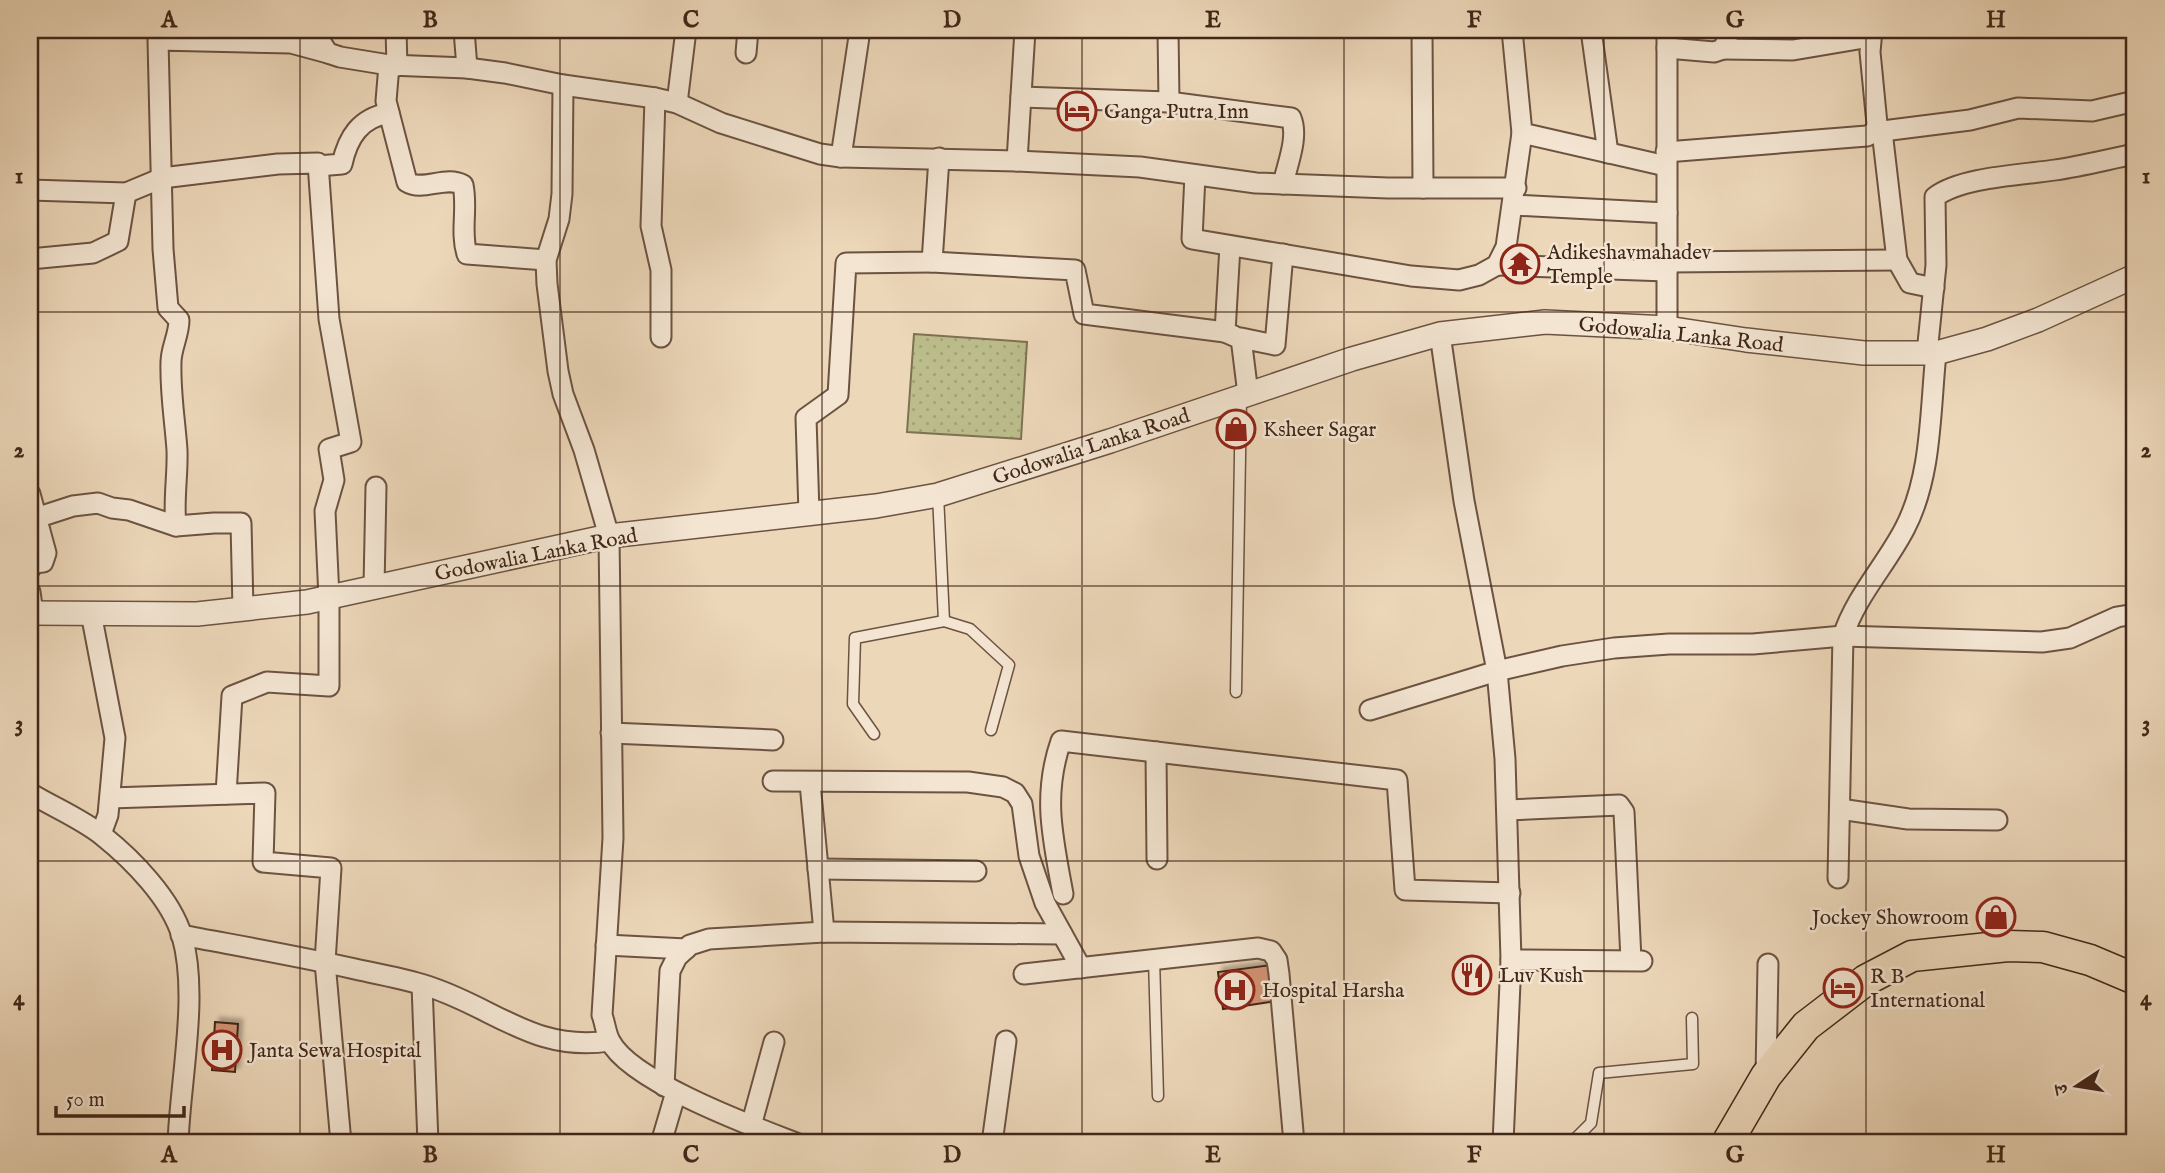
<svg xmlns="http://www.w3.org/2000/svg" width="2165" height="1173" font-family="'IM FELL English','Noto Serif Devanagari',serif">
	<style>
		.grass { fill: url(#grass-dots); stroke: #7e7252; stroke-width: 2 }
		.building { fill: #d29373; stroke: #412719; stroke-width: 2; filter: url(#shadow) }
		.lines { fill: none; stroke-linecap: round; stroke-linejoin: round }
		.service-casing { stroke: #6c5341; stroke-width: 13 }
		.minor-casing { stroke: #6c5341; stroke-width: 23 }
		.tertiary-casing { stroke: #6c5341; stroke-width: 26 }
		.primary-casing { stroke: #412719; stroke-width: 33 }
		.service { stroke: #f3e5d2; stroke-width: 10 }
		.minor { stroke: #f3e5d2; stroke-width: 19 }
		.tertiary { stroke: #f3e5d2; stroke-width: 23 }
		.primary { stroke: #ecd7b9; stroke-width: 30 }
		.grid { fill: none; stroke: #412719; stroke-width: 2; stroke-opacity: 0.55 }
		.labels { text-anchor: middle; stroke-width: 5; stroke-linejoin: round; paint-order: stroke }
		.poi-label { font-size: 21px; fill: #412719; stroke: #f3e5d2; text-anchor: start }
		.street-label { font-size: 21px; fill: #412719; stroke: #f3e5d2 }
		.neatline { fill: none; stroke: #412719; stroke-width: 2.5 }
		.grid-label { font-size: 23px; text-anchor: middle; font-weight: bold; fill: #412719 }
	</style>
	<defs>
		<pattern id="grass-dots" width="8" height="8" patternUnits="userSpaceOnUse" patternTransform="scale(1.75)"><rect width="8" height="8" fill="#bcbd8c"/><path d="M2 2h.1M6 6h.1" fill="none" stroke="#a3a278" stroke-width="1.8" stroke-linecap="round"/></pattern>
		<filter id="shadow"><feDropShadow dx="4.5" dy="-4.5" stdDeviation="2" flood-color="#0004"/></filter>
	</defs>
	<rect width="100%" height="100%" fill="#ecd7b9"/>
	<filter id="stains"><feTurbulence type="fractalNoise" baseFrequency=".00286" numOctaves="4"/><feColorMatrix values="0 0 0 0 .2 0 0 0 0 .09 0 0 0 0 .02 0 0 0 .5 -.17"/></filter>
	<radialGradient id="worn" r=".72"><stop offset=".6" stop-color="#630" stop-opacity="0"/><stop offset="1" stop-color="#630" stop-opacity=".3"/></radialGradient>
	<path class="grass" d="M914 334 1027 342 1021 439 907 432Z"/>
	<g class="building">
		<path d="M1271 965 1276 1001 1223 1009 1218 972Z"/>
		<path d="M215 1022 238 1024 235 1072 212 1070Z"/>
	</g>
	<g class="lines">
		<defs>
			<g id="service">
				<path d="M938 495 944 621"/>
				<path d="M1236 692 1241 397"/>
				<path d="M874 734 853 704 855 638 944 621 970 629 1009 665 991 730"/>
				<path d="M1154 959 1158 1096"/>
				<path d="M1571 1143 1591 1123 1599 1073 1693 1064 1692 1018"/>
			</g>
			<g id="minor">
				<path d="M319 30 320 41 328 53 340 57 389 65 467 68 505 73 563 85 655 98 677 103 721 123 820 154 841 157 1017 161 1140 167 1256 183 1388 188H1516"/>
				<path d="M396 30 397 66"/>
				<path d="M464 30 467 68"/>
				<path d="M1168 30 1169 102"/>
				<path d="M1422 30 1423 188"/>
				<path d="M1512 30 1522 133 1666 166"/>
				<path d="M1591 30 1608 153"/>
				<path d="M1667 30V328"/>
				<path d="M1667 48 1714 52 1723 49 1727 40V30"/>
				<path d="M1723 49 1793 50 1870 37"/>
				<path d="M746 53 748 30"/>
				<path d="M389 65 386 101 407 182C423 192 446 175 463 185 468 208 460 232 467 254L546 260"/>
				<path d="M563 85 562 194 559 219 546 260 547 284 558 371 563 394 584 450 609 536 613 838 602 1015C605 1023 606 1034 610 1041 630 1081 752 1126 796 1143"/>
				<path d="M1021 97 1169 102 1291 118C1299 137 1287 165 1283 184"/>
				<path d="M655 98 651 226 661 270V337"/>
				<path d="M677 103 686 30"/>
				<path d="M1882 131 1897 260 1910 283 1934 288"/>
				<path d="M1875 132 1970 120 2018 108 2092 111 2135 101"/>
				<path d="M1666 152 1867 136 1875 132 1877 124 1870 52 1872 30"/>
				<path d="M841 157 860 30"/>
				<path d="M1017 161 1025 30"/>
				<path d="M318 166 342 164C348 137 360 118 389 113"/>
				<path d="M1195 175 1192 239 1411 276 1459 280 1479 275 1497 265 1506 247 1522 133"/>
				<path d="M30 190 126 193 162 178 278 164 318 163 329 319 351 442 329 449 334 480 325 511 329 598V686L267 682 232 696 226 794"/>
				<path d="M1513 205 1667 213"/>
				<path d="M1230 246 1225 332 1234 336"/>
				<path d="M30 259 93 253 118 241 126 193"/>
				<path d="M932 262 1075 270 1084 314 1225 332"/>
				<path d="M1668 262 1897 260"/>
				<path d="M1497 265 1667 271"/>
				<path d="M1440 334 1464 501 1497 671 1505 759 1511 960 1503 1143"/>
				<path d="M1927 353 1936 265 1935 197C1961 177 2022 175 2055 170 2082 166 2109 159 2135 154"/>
				<path d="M1248 394 1241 338 1275 345 1283 254"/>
				<path d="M30 494 46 553 43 562 34 563 30 569"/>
				<path d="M809 513 806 418 838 395 846 263 932 262 939 158"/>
				<path d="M36 518 73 506 98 503 112 508 129 510 176 526 214 523H241L243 609"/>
				<path d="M176 526C173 501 178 475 177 450 175 421 170 392 171 362 171 348 179 335 179 320L168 308 163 249 158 40 291 43 328 53"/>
				<path d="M374 587 376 487"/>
				<path d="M30 592 33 613"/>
				<path d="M91 613 115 738 108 815 101 834"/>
				<path d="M1370 710 1497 671 1562 656 1614 648 1669 644H1753L1843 636 2042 642 2070 638 2117 617 2135 614"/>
				<path d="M611 733 773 740"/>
				<path d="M773 781 968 782 1003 787 1015 793 1022 804 1029 856 1045 903 1081 968"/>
				<path d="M810 783 824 932"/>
				<path d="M30 793C53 807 82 819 103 836 133 860 171 899 182 936 199 995 180 1081 178 1143"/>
				<path d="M110 798 265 793 263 862 331 868 325 962 341 1143"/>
				<path d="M1840 809 1908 819 1997 820"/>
				<path d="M1507 810 1619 805 1624 812 1631 960"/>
				<path d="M1157 859 1156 752 1397 780 1405 890 1510 893"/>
				<path d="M818 869 976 871"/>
				<path d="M1838 878 1843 636C1856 596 1886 565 1905 528 1932 476 1930 411 1936 353"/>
				<path d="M1063 894C1053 839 1042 796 1061 741L1156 752"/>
				<path d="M181 935C239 946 298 956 355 969 381 975 408 979 433 988 497 1010 536 1052 609 1041"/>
				<path d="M606 945 686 949"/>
				<path d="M1511 960 1642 961"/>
				<path d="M1024 974 1258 948 1271 951 1277 960 1279 974 1294 1143"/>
				<path d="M422 985 428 1143"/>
				<path d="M1766 1076 1768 964"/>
				<path d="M664 1086 670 971 677 957 690 945 709 939 824 932 1062 934"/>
				<path d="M751 1126 774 1042"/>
				<path d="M661 1143 676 1092"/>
				<path d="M992 1143 1006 1041"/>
			</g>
			<path id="tertiary" d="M30 613 197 614 307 602 609 536 876 506 938 495 1110 441 1352 359 1440 334 1545 322 1667 328 1746 340 1864 353H1936L1987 339 2038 320 2135 276"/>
			<path id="primary" d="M1727 1143 1766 1076 1806 1026 1866 980 1912 956 2008 946 2043 947 2090 960 2135 979"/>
		</defs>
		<use href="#service" class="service-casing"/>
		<use href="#minor" class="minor-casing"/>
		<use href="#tertiary" class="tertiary-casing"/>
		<use href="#primary" class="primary-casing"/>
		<use href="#service" class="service"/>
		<use href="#minor" class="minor"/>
		<use href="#tertiary" class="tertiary"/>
		<use href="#primary" class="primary"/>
	</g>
	<path class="grid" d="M300 30V1143M560 30V1143M822 30V1143M1082 30V1143M1344 30V1143M1604 30V1143M1866 30V1143M30 312H2135M30 586H2135M30 861H2135"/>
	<defs>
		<symbol id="hotel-ring" viewBox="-11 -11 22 22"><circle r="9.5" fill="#f3e5d2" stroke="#8f2418" stroke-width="1.5"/><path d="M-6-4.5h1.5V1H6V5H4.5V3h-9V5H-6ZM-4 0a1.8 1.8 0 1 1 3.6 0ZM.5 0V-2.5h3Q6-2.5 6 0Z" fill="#8f2418"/></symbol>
		<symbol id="temple-ring" viewBox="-11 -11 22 22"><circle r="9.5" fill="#f3e5d2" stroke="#8f2418" stroke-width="1.5"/><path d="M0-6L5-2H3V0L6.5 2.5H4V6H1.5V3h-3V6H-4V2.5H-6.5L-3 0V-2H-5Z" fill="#8f2418"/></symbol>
		<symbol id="shop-ring" viewBox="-11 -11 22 22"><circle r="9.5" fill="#f3e5d2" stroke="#8f2418" stroke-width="1.5"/><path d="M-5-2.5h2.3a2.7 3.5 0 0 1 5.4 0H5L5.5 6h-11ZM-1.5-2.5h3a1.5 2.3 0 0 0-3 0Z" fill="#8f2418"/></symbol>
		<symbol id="restaurant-ring" viewBox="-11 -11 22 22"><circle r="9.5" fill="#f3e5d2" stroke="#8f2418" stroke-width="1.5"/><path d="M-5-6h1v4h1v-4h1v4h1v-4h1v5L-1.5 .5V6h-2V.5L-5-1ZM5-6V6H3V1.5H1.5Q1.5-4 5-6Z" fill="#8f2418"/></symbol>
		<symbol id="hospital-ring" viewBox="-11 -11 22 22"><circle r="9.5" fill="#f3e5d2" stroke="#8f2418" stroke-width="1.5"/><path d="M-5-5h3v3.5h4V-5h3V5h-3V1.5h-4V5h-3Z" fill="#8f2418"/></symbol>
	</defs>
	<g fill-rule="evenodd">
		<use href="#hotel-ring" x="1055" y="89" width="44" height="44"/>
		<use href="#temple-ring" x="1498" y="242" width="44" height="44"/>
		<use href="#shop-ring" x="1214" y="407" width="44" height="44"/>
		<use href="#shop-ring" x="1974" y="895" width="44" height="44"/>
		<use href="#restaurant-ring" x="1450" y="953" width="44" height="44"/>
		<use href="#hotel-ring" x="1821" y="966" width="44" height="44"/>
		<use href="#hospital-ring" x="1213" y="968" width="44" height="44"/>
		<use href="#hospital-ring" x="200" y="1028" width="44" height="44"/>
	</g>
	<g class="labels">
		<g class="poi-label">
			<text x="1104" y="118">Ganga Putra Inn</text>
			<text x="1547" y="259">Adikeshavmahadev<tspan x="1547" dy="24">Temple</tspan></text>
			<text x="1263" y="436">Ksheer Sagar</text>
			<text x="1969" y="924" text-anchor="end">Jockey Showroom</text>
			<text x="1499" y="982">Luv Kush</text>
			<text x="1870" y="983">R B<tspan x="1870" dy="24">International</tspan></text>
			<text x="1262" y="997">Hospital Harsha</text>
			<text x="249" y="1057">Janta Sewa Hospital</text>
		</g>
		<g class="street-label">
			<text transform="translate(1681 334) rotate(6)" y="7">Godowalia Lanka Road</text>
			<text transform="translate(1091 446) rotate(-18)" y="7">Godowalia Lanka Road</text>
			<text transform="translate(536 554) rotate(-11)" y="7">Godowalia Lanka Road</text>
		</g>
	</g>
	<rect width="2165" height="1173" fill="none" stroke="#ecd7b9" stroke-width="77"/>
	<g transform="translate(2077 1086) rotate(258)" stroke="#f3e5d2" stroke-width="5" paint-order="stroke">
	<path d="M0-5L12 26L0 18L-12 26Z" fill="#412719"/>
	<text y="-10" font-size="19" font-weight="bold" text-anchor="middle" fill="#412719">उ</text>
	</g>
	<path d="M56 1106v10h128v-10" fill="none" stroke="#412719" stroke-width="3.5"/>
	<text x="66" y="1106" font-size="21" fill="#412719" stroke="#f3e5d2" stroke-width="5" paint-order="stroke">50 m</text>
	<rect x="38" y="38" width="2088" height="1096" class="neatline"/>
	<g class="grid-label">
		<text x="169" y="27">A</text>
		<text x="430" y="27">B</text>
		<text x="691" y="27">C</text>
		<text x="952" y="27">D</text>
		<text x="1213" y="27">E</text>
		<text x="1474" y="27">F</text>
		<text x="1735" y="27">G</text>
		<text x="1996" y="27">H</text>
		<text x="19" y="183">1</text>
		<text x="2146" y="183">1</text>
		<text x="19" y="457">2</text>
		<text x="2146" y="457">2</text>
		<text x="19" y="731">3</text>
		<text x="2146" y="731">3</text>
		<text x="19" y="1005">4</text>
		<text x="2146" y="1005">4</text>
		<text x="169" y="1162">A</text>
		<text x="430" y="1162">B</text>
		<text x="691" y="1162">C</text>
		<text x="952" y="1162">D</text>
		<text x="1213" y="1162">E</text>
		<text x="1474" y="1162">F</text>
		<text x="1735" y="1162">G</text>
		<text x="1996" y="1162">H</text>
	</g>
	<rect width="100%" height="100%" filter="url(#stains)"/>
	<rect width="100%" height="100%" fill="url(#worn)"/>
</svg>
